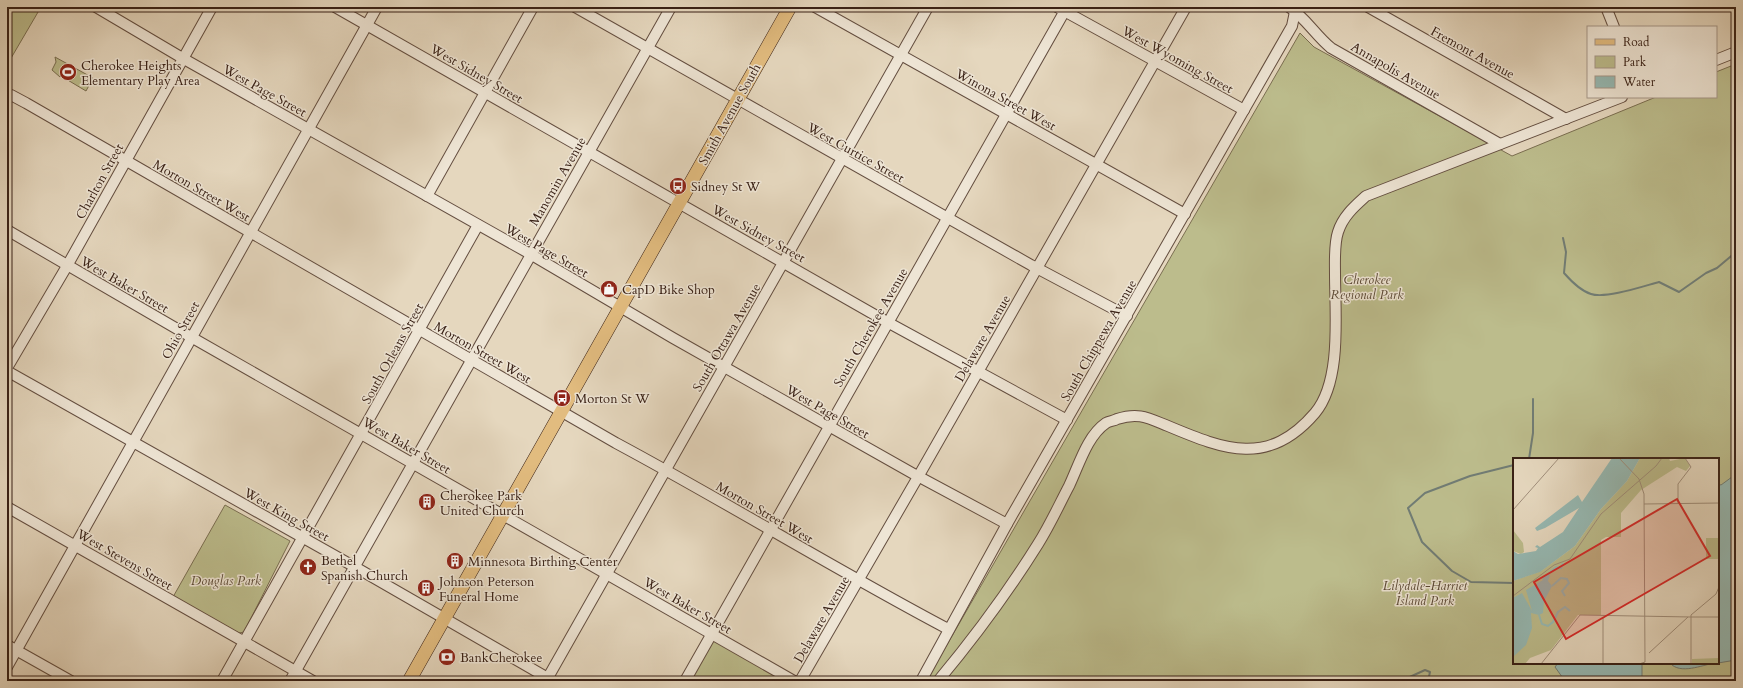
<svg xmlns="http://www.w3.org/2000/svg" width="1743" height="688" font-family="Cardo,serif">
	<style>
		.green { fill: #bcbc8c; stroke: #7a6e51; fill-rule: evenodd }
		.water { fill: #96b9b3; stroke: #717c74 }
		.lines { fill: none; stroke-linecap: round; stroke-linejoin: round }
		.stream { stroke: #717c74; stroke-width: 2 }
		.minor-casing { stroke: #644e40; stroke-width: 12 }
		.major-casing { stroke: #392116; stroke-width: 14 }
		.minor { stroke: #eee5d5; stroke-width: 10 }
		.major { stroke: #e2bc7f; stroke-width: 13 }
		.labels { text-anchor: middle; stroke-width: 3; stroke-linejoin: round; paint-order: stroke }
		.street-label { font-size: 13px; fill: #392116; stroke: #eee5d5 }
		.poi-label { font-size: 13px; fill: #392116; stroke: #eee5d5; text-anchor: start }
		.park-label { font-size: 13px; font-style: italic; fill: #5a4834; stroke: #eee5d5 }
		.inset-river { fill: none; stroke: #96b9b3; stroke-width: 2 }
		.inset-road { fill: none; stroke: #a08e7b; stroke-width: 1 }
		.view { fill: #d62828; fill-opacity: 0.15; stroke: #d62828; stroke-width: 2 }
		.inset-edge { fill: none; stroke: #392116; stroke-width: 2 }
	</style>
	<rect width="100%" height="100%" fill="#e5d7be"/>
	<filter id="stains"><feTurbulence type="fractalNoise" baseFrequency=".005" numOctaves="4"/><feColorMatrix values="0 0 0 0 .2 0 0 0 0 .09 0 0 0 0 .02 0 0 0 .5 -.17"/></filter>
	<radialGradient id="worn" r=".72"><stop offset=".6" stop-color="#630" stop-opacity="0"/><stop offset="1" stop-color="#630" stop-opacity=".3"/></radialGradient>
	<g class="green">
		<path d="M7 7H41L7 65Z"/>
		<path d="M1300 33 1314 47 1512 156 1656 97H1716V72L1736 64V681H926ZM1514 459H1718V663H1514Z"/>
		<path d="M55 57 93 78 86 91 61 76 60 77 52 70 56 62Z"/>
		<path d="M225 505 290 541 244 632 239 633 173 597Z"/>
		<path d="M713 640 784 681H690Z"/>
	</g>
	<g class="water">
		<path d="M1736 474V660L1718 663V484L1721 485Z"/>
		<path d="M1558 663H1642V681H1565L1555 667Z"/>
		<path d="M1670 663H1715C1702 665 1680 675 1670 663Z"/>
	</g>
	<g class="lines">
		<g class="stream">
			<path d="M1563 238 1566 252 1564 273C1571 281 1581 291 1591 294 1606 299 1644 286 1659 282L1679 292 1706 273 1717 268 1736 252"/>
			<path d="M1529 459 1533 433V399"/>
			<path d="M1514 465 1470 476 1425 493 1408 508 1422 542 1452 571 1471 582 1514 583"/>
			<path d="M1401 681 1425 670 1430 672 1428 681"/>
		</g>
		<defs>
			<g id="minor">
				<path d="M96 7 184 59 525 251 673 338 912 473 1007 524"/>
				<path d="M335 7 889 323 1067 420"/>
				<path d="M575 7 1031 265 1127 316"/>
				<path d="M815 7 1185 214"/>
				<path d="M1057 7 1244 110"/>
				<path d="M1289 7C1304 16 1316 36 1331 48L1500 144"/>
				<path d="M1368 7 1566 119"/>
				<path d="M1606 7 1614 27"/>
				<path d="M1716 60 1736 52"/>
				<path d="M7 95H11L26 103 616 443C728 503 836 570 948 629"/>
				<path d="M427 196 533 7"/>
				<path d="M7 230 191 337 794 681"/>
				<path d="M7 368 67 266 212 7"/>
				<path d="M7 371 355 567 553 681"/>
				<path d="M7 507 313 681"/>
				<path d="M7 645 71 681"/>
				<path d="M7 667 377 7"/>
				<path d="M222 681 478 225"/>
				<path d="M290 681 671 7"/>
				<path d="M546 681 928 7"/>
				<path d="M685 681 1067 7"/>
				<path d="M800 681 922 470 1186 7"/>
				<path d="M921 681 1007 524 1292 26 1296 7"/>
				<path d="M938 681C974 638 1008 592 1038 544 1050 525 1059 505 1069 486 1079 465 1087 436 1106 423 1109 421 1114 421 1117 419 1139 412 1148 418 1168 426 1225 450 1269 467 1315 413 1342 381 1335 314 1335 274 1335 261 1334 244 1338 232 1343 216 1355 206 1366 196L1622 97"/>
			</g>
			<path id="major" d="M409 681 790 7"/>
		</defs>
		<use href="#minor" class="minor-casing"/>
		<use href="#major" class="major-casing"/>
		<use href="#minor" class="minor"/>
		<use href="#major" class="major"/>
	</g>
	<defs>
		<symbol id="stadium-disc" viewBox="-11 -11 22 22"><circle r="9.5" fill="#8f2418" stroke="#eee5d5"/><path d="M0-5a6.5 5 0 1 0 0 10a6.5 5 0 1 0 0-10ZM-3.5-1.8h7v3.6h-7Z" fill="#fff"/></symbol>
		<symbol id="bus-disc" viewBox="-11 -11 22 22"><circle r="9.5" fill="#8f2418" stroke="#eee5d5"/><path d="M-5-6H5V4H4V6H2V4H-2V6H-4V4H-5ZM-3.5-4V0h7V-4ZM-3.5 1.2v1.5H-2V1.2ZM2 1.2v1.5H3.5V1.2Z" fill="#fff"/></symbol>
		<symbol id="shop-disc" viewBox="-11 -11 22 22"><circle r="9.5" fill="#8f2418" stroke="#eee5d5"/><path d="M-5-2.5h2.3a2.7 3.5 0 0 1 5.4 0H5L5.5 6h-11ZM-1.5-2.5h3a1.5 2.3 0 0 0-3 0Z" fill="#fff"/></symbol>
		<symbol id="building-disc" viewBox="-11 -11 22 22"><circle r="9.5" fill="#8f2418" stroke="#eee5d5"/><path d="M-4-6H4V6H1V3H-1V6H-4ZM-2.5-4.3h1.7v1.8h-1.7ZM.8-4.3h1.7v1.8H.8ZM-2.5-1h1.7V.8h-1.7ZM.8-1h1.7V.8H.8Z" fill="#fff"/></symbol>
		<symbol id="church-disc" viewBox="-11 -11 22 22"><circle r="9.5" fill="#8f2418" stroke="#eee5d5"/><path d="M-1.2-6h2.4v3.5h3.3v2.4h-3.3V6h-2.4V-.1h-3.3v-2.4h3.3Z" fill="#fff"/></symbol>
		<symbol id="bank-disc" viewBox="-11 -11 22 22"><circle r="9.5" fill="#8f2418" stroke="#eee5d5"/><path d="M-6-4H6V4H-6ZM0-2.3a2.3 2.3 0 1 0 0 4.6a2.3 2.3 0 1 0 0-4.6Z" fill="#fff"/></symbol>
	</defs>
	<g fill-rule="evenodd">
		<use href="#stadium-disc" x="58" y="62" width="20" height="20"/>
		<use href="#bus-disc" x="668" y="176" width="20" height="20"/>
		<use href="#shop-disc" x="599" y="279" width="20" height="20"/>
		<use href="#bus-disc" x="552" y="388" width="20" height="20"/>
		<use href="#building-disc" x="417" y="492" width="20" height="20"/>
		<use href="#building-disc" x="445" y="551" width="20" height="20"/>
		<use href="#church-disc" x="298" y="557" width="20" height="20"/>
		<use href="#building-disc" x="416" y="578" width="20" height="20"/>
		<use href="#bank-disc" x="437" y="647" width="20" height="20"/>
	</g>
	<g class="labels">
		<g class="street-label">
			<text transform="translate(1473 52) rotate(29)" y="5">Fremont Avenue</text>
			<text transform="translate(1178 59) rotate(29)" y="5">West Wyoming Street</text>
			<text transform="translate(1396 70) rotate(30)" y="5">Annapolis Avenue</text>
			<text transform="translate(477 73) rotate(30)" y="5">West Sidney Street</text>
			<text transform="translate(265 90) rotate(29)" y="5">West Page Street</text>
			<text transform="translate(1006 99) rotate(29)" y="5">Winona Street West</text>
			<text transform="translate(729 114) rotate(-61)" y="5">Smith Avenue South</text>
			<text transform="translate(856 152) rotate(29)" y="5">West Curtice Street</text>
			<text transform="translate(99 181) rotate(-61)" y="5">Charlton Street</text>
			<text transform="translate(557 181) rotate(-60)" y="5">Manomin Avenue</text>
			<text transform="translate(202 190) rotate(30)" y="5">Morton Street West</text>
			<text transform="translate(759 233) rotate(29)" y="5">West Sidney Street</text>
			<text transform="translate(547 250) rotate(30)" y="5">West Page Street</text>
			<text transform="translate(125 284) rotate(30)" y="5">West Baker Street</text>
			<text transform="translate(870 327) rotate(-60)" y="5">South Cherokee Avenue</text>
			<text transform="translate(180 330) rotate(-61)" y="5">Ohio Street</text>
			<text transform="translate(726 337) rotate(-60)" y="5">South Ottawa Avenue</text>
			<text transform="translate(982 338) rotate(-60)" y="5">Delaware Avenue</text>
			<text transform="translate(1098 340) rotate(-60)" y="5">South Chippewa Avenue</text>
			<text transform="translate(483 352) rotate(30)" y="5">Morton Street West</text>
			<text transform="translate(392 353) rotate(-61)" y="5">South Orleans Street</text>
			<text transform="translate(828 411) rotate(30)" y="5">West Page Street</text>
			<text transform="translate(407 445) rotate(30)" y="5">West Baker Street</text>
			<text transform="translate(765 512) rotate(30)" y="5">Morton Street West</text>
			<text transform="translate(287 514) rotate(29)" y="5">West King Street</text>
			<text transform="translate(125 559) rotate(30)" y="5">West Stevens Street</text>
			<text transform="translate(688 605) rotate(30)" y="5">West Baker Street</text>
			<text transform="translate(821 619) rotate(-60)" y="5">Delaware Avenue</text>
		</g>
		<g class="poi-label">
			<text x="81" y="70">Cherokee Heights<tspan x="81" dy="15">Elementary Play Area</tspan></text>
			<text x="691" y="191">Sidney St W</text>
			<text x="622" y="294">CapD Bike Shop</text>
			<text x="575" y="403">Morton St W</text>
			<text x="440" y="500">Cherokee Park<tspan x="440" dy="15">United Church</tspan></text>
			<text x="321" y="565">Bethel<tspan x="321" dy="15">Spanish Church</tspan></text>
			<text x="468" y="566">Minnesota Birthing Center</text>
			<text x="439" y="586">Johnson Peterson<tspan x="439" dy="15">Funeral Home</tspan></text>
			<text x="460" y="662">BankCherokee</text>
		</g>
		<g class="park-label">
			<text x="1367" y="284">Cherokee<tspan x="1367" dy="15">Regional Park</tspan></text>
			<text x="226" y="585">Douglas Park</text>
			<text x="1425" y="590">Lilydale-Harriet<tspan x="1425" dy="15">Island Park</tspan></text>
		</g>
	</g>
	<g transform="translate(1513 458)">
		<rect width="206" height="206" fill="#e5d7be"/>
		<path d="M127 0H156L157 3 172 0 177 8 173 13 164 9 128 32 108 55V79H93L88 82V157H65L38 192 17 200 12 206H0V123L28 113 62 88 88 51 114 23ZM0 72 10 85 11 94 8 96 0 93ZM193 80H205V101H193ZM206 200V206H179V201Z" fill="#bcbc8c"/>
		<path d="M99 0H127L114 23 88 51 62 88 27 114 0 123V93L5 96 23 93 25 90 22 89 24 87 27 89 50 74 66 50 32 70 24 73 22 70 65 37 69 44ZM34 116 37 117 35 123 39 128 31 143 30 155 26 157 18 155 19 170 13 187 0 199V140L9 135 19 153 13 132 30 122 29 120Z" fill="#96b9b3"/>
		<path class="inset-river" d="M35 116 43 109 48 110 50 105M39 128 48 120 54 121 56 125 49 133 52 138M26 157 29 166 35 168 40 164 45 154 52 149 57 153"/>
		<path class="inset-road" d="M106 0 126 21 131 36 132 204 126 206M165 45V26L178 9 172 0M131 46 206 45M0 52 46 0M0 138 41 107 57 101 88 56 143 8 149 0M90 159V206M178 159H206M136 195 175 159M28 206 67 157 178 159M178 206V157L203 136 206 129"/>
		<path class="view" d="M164 41 197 98 53 181 21 124Z"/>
		<rect width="206" height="206" class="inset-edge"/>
	</g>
	<rect width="1743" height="688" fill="none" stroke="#e5d7be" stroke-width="24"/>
	<rect x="8" y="8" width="1727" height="672" fill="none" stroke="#392116" stroke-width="2"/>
	<rect x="12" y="12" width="1719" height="664" fill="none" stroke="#392116"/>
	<rect x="1587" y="26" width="130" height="72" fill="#eee5d5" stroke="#a69789"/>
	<rect x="1595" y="39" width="20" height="6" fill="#e2bc7f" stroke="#a69789"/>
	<text x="1623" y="46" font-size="12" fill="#392116">Road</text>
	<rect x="1595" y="56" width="20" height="12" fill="#bcbc8c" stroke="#a69789"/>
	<text x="1623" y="66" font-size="12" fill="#392116">Park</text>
	<rect x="1595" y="76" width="20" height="12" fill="#96b9b3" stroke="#a69789"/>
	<text x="1623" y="86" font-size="12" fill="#392116">Water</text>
	<rect width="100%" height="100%" filter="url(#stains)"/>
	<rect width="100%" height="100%" fill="url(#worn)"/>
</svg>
